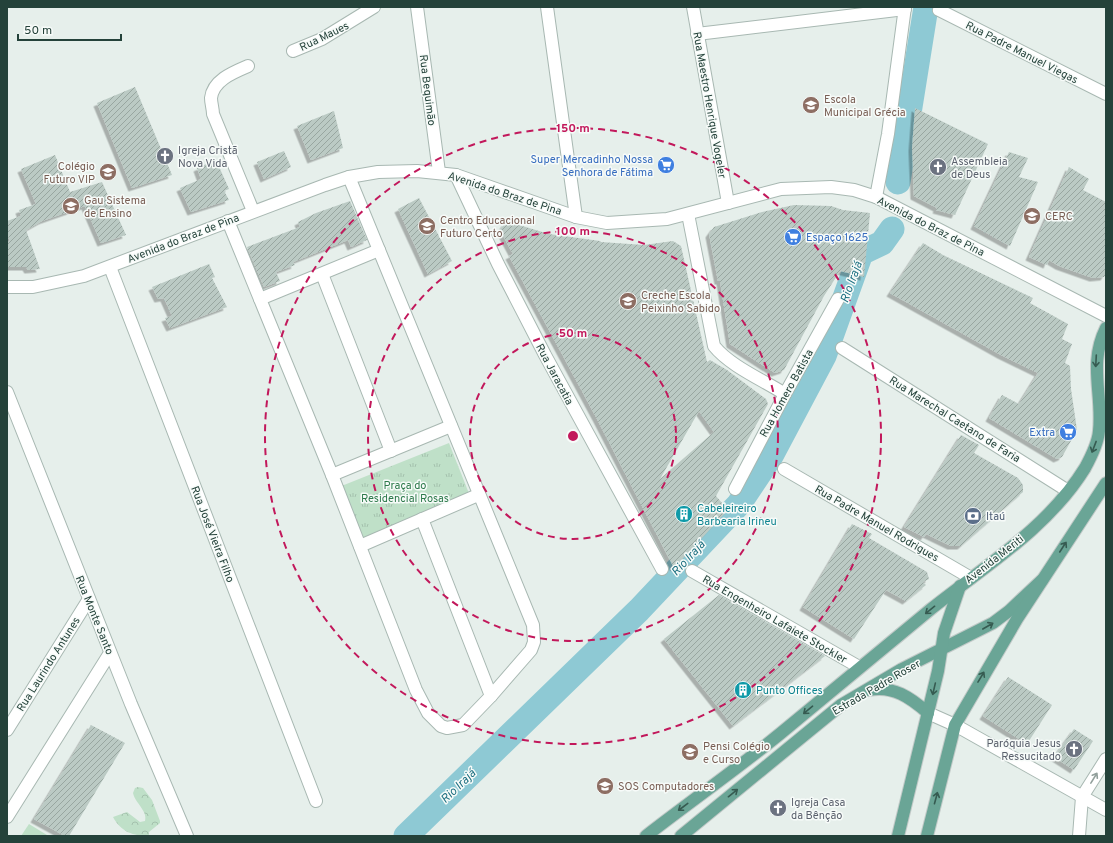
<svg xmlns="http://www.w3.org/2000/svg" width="1113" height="843" font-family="Overpass,sans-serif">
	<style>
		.green { fill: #bfe0c8 }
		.forest { fill: url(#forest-crowns) }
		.park { fill: url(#park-tufts) }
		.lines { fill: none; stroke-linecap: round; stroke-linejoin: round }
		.river { stroke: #8ec9d4; stroke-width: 25 }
		.building { fill: url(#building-hatch); fill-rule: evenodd; filter: url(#shadow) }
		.minor-casing { stroke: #a8b8b2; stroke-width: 14 }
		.major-casing { stroke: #c2cac8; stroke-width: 14 }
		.minor { stroke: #fff; stroke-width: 12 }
		.major { stroke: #6aa596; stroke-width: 12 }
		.oneway { stroke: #365b51 }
		.oneway2 { stroke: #92a09c }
		.ring { fill: none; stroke: #c2185b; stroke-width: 2; stroke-dasharray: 7 5 }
		.labels { text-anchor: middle; stroke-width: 3; stroke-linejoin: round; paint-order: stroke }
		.street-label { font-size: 11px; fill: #24423a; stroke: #f7fbf9 }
		.education-label { font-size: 11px; fill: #785e54; stroke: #f7fbf9; text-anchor: start }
		.worship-label { font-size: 11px; fill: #5b616d; stroke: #f7fbf9; text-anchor: start }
		.shop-label { font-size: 11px; fill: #366cbe; stroke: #f7fbf9; text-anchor: end }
		.park-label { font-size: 11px; fill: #2d7a4b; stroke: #f7fbf9 }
		.culture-label { font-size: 11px; fill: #0d838f; stroke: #f7fbf9; text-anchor: start }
		.service-label { font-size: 11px; fill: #4e5e75; stroke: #f7fbf9; text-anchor: start }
		.water-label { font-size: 12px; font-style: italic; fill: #1c6f80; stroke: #f7fbf9 }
		.centre { fill: #c2185b; stroke: #f7fbf9; stroke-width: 2 }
		.ring-label { font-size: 12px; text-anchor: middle; font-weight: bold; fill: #c2185b; stroke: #f7fbf9; stroke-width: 3; stroke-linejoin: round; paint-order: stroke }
	</style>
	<defs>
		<pattern id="forest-crowns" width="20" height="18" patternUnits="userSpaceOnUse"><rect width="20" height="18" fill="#bfe0c8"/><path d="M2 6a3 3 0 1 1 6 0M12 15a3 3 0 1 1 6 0" fill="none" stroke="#a4c1ad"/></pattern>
		<pattern id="park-tufts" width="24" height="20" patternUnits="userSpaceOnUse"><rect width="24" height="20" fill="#bfe0c8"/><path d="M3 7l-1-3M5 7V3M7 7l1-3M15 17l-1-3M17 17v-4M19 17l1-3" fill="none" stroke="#a4c1ad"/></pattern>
		<pattern id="building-hatch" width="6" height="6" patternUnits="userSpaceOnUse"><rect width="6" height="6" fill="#bbcac4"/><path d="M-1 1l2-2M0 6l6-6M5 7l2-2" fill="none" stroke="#98a6a0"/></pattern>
		<filter id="shadow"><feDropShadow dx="-3.5" dy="3.5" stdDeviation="0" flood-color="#0004"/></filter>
	</defs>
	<rect width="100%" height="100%" fill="#e6efeb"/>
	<path class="green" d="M29 824 47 835V836H21Z"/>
	<path class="forest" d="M138 787 143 788 152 800 160 821V823L149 832V836C133 836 121 832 113 817L127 812 140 822 145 821C148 811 135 803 133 793L135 788Z"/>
	<path class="park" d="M449 443 470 496 360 539 339 487Z"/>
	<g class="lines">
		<g class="river">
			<path d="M898 182 926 7"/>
			<path d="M406 836 639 610 739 504 771 456 824 356 861 253 882 243 892 229"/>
		</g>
	</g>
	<g class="building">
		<path d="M135 87 172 175 132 188 97 103Z"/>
		<path d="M915 108 988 144 955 215 936 210 937 208 914 196 912 148Z"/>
		<path d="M334 111 343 148 311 160 297 126Z"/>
		<path d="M284 151 291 167 264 179 257 162Z"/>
		<path d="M1009 152 1028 158 1019 177 1038 182 1010 246 974 226Z"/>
		<path d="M55 155 70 192 102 182 126 235 101 243 85 206 42 221 26 230 40 269 28 270 26 267H7V243L10 241 7 234V221L21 216 19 210 36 204 21 169Z"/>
		<path d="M216 160 229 189 224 191 229 200 191 212 180 188 201 179 197 168Z"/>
		<path d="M1069 167 1089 179 1083 190 1106 202V274L1104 277 1093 278 1059 266 1049 260 1047 265 1029 257Z"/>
		<path d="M419 198 452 261 428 274 398 209Z"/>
		<path d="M350 201 367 240 351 247 348 240 293 262 295 265 276 272 280 281 264 287 247 247 300 227 298 222 316 213Z"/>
		<path d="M794 205 831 206 843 210 870 213 864 277 840 271 824 296 784 370 775 373 730 344 720 281H718L709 234 714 227 762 212Z"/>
		<path d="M505 223 519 225 549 234 600 241 601 242 644 245 673 241 681 246 707 362 710 360 727 370 766 399 768 404 716 496 728 510 674 568 596 417 509 256 513 254 500 230ZM699 411 714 432 660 479Z"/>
		<path d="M923 243 943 255 1033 298 1030 303 1068 324 1062 339 1072 344 1065 363 1070 366 1071 389 1077 430 1062 457 1057 459 989 418 1002 395 1019 404 1038 373 1001 355 890 293Z"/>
		<path d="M209 264 215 277 212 278 227 307 170 328 165 318 172 316 164 298 158 299 152 287Z"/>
		<path d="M961 435 979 445 974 453 1018 478 1023 485V492L961 546H951L926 534 924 537 904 527Z"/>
		<path d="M852 524 872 534 869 538 927 572 929 579 923 582 926 585 906 601 886 590 854 639 803 607Z"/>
		<path d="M719 595 825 656 733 726 664 639Z"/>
		<path d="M1008 677 1052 705 1027 744 983 716Z"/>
		<path d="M91 725 125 743 69 836H65L34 819Z"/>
		<path d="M1074 729 1093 741 1074 770 1054 757Z"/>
	</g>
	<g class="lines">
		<defs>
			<g id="minor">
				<path d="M417 7 439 172"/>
				<path d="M547 7 576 217"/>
				<path d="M693 7 728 203"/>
				<path d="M940 7 939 10 1106 94"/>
				<path d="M697 34 905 9"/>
				<path d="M293 51 322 39 374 7"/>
				<path d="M248 66C234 72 213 80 211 98 211 103 213 109 213 114L253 211"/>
				<path d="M456 175 498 264 545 355 662 569"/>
				<path d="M876 197 888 134 905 7"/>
				<path d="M688 214 714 346C730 366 763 380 785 394"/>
				<path d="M228 221 332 475 416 690 428 713 441 726 447 728 463 725 491 696 531 650 534 642 533 625 349 177"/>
				<path d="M110 267 316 801"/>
				<path d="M322 274 391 451"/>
				<path d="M7 287H33L84 276 325 185 349 177 378 172 417 171 456 175 576 217 607 223 667 219 781 189 831 187 854 190 876 197 1106 316"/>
				<path d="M260 299 379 250"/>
				<path d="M842 348 1068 491"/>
				<path d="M7 392 131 704 187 836"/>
				<path d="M784 469 971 578"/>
				<path d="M332 475 451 426"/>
				<path d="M735 489 785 394 838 299"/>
				<path d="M422 519 491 696"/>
				<path d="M360 546 478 495"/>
				<path d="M692 571 859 667"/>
				<path d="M928 713 955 725 1106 810"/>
				<path d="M7 730 89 599"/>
				<path d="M7 817 110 653"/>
				<path d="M1079 836 1082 797 1106 759"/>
			</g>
			<g id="major">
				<path d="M869 690C893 685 911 698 928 713"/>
				<path d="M646 836C691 801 737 769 781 733 831 692 881 650 931 609 985 566 1048 528 1085 468 1091 457 1098 443 1099 431 1103 394 1088 364 1106 328"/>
				<path d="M681 836 841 705 902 669 993 623 1009 611 1042 580"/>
				<path d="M898 836 938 671 944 633 960 586"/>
				<path d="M927 836 955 725 1017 619 1106 483"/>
			</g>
		</defs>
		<use href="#minor" class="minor-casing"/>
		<use href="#major" class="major-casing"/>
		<use href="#minor" class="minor"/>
		<use href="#major" class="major"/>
	</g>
	<defs><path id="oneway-shaft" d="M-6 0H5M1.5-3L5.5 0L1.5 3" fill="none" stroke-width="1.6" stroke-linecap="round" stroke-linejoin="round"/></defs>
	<g class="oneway">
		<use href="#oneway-shaft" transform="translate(1096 361) rotate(93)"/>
		<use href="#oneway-shaft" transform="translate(1094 447) rotate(111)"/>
		<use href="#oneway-shaft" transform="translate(1063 547) rotate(-57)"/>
		<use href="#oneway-shaft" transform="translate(930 610) rotate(141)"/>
		<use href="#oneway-shaft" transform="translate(988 626) rotate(-30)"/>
		<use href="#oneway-shaft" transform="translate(981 677) rotate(-59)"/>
		<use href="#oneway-shaft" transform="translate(934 689) rotate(103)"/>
		<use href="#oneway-shaft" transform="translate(808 710) rotate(140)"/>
		<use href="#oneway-shaft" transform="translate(733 793) rotate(-39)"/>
		<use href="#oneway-shaft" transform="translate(936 798) rotate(-75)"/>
		<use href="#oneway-shaft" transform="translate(683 807) rotate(143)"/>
	</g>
	<use class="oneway2" href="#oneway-shaft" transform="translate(1094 778) rotate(-58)"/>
	<g class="ring">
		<circle cx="573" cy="436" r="103"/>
		<circle cx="573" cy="436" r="205"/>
		<circle cx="573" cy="436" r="308"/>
	</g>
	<defs>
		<symbol id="school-disc" viewBox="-11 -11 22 22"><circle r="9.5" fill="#8d6e63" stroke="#f7fbf9"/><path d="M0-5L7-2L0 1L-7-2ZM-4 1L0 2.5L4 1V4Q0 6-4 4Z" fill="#fff"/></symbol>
		<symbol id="church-disc" viewBox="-11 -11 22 22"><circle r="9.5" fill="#6b7280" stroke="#f7fbf9"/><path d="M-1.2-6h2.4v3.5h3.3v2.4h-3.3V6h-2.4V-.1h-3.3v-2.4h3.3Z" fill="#fff"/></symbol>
		<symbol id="supermarket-disc" viewBox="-11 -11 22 22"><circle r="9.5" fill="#3f7fe0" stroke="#f7fbf9"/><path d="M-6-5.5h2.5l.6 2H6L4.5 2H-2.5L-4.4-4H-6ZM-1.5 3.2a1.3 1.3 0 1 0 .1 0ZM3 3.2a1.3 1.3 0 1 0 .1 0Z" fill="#fff"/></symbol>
		<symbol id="building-disc" viewBox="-11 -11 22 22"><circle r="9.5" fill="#0f9aa8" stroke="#f7fbf9"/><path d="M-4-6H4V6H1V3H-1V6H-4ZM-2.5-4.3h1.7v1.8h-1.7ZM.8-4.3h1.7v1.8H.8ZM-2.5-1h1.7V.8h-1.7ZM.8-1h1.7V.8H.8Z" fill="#fff"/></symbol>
		<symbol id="bank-disc" viewBox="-11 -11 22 22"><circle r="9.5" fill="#5c6f8a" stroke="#f7fbf9"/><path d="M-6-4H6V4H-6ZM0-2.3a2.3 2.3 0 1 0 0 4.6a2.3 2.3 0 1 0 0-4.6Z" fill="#fff"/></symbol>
	</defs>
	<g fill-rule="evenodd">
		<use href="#school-disc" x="801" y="95" width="20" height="20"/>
		<use href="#church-disc" x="155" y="146" width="20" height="20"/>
		<use href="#supermarket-disc" x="656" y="155" width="20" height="20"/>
		<use href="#church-disc" x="928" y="157" width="20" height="20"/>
		<use href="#school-disc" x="98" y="162" width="20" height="20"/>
		<use href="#school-disc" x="61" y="196" width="20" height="20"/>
		<use href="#school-disc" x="1022" y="206" width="20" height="20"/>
		<use href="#school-disc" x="417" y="216" width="20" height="20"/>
		<use href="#supermarket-disc" x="783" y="227" width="20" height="20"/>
		<use href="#school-disc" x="618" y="291" width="20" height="20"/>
		<use href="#supermarket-disc" x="1058" y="422" width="20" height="20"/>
		<use href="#building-disc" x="674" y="504" width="20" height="20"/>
		<use href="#bank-disc" x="963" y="506" width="20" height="20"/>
		<use href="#building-disc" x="733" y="680" width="20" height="20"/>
		<use href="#church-disc" x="1064" y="739" width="20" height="20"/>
		<use href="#school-disc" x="680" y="742" width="20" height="20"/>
		<use href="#school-disc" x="595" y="776" width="20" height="20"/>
		<use href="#church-disc" x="768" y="798" width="20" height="20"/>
	</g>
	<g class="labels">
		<g class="street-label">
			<text transform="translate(324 36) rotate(-26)" y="4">Rua Maues</text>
			<text transform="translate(1022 52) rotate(27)" y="4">Rua Padre Manuel Viegas</text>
			<text transform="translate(428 90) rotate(83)" y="4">Rua Bequimão</text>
			<text transform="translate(710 105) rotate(80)" y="4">Rua Maestro Henrique Vogeler</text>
			<text transform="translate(505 193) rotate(18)" y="4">Avenida do Braz de Pina</text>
			<text transform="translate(931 226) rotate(27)" y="4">Avenida do Braz de Pina</text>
			<text transform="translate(183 238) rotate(-21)" y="4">Avenida do Braz de Pina</text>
			<text transform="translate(555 374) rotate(62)" y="4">Rua Jaracatia</text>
			<text transform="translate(786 393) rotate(-61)" y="4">Rua Homero Batista</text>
			<text transform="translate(955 419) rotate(32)" y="4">Rua Marechal Caetano de Faria</text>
			<text transform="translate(877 523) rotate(30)" y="4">Rua Padre Manuel Rodrigues</text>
			<text transform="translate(213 534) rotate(69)" y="4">Rua José Vieira Filho</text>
			<text transform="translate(994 559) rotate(-38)" y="4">Avenida Meriti</text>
			<text transform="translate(95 615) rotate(68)" y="4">Rua Monte Santo</text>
			<text transform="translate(775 619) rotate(30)" y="4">Rua Engenheiro Lafaiete Stockler</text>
			<text transform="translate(48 664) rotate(-58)" y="4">Rua Laurindo Antunes</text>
			<text transform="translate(876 687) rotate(-30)" y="4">Estrada Padre Roser</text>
		</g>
		<g class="education-label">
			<text x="824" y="103">Escola<tspan x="824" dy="13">Municipal Grécia</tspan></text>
			<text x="95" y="170" text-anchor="end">Colégio<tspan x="95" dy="13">Futuro VIP</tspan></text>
			<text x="84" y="204">Gau Sistema<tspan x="84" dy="13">de Ensino</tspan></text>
			<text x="1045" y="220">CERC</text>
			<text x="440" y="224">Centro Educacional<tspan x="440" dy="13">Futuro Certo</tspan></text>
			<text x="641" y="299">Creche Escola<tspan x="641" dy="13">Peixinho Sabido</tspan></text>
			<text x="703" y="750">Pensi Colégio<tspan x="703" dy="13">e Curso</tspan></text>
			<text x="618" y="790">SOS Computadores</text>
		</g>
		<g class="worship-label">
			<text x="178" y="154">Igreja Cristã<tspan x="178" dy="13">Nova Vida</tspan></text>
			<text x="951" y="165">Assembleia<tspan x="951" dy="13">de Deus</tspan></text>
			<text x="1061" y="747" text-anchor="end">Paróquia Jesus<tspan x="1061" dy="13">Ressucitado</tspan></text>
			<text x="791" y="806">Igreja Casa<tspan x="791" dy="13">da Bênção</tspan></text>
		</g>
		<g class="shop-label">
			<text x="653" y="163">Super Mercadinho Nossa<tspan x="653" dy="13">Senhora de Fátima</tspan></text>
			<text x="806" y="241" text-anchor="start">Espaço 1625</text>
			<text x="1055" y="436">Extra</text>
		</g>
		<g class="park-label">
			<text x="405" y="489">Praça do<tspan x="405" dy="13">Residencial Rosas</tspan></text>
		</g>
		<g class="culture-label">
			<text x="697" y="512">Cabeleireiro<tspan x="697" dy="13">Barbearia Irineu</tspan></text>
			<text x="756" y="694">Punto Offices</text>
		</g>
		<g class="service-label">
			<text x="986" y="520">Itaú</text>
		</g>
		<g class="water-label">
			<text transform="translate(851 282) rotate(-70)" y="4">Rio Irajá</text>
			<text transform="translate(688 558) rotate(-47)" y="4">Rio Irajá</text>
			<text transform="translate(458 786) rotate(-44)" y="4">Rio Irajá</text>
		</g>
	</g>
	<circle cx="573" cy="436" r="6" class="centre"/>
	<g class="ring-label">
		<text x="573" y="132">150 m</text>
		<text x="573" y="235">100 m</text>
		<text x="573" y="337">50 m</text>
	</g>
	<rect width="1113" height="843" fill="none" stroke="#24423a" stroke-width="16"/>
	<path d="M18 34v6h103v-6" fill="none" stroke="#24423a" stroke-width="2"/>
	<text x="24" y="34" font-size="12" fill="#24423a" stroke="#f7fbf9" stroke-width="3" paint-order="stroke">50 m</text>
</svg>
